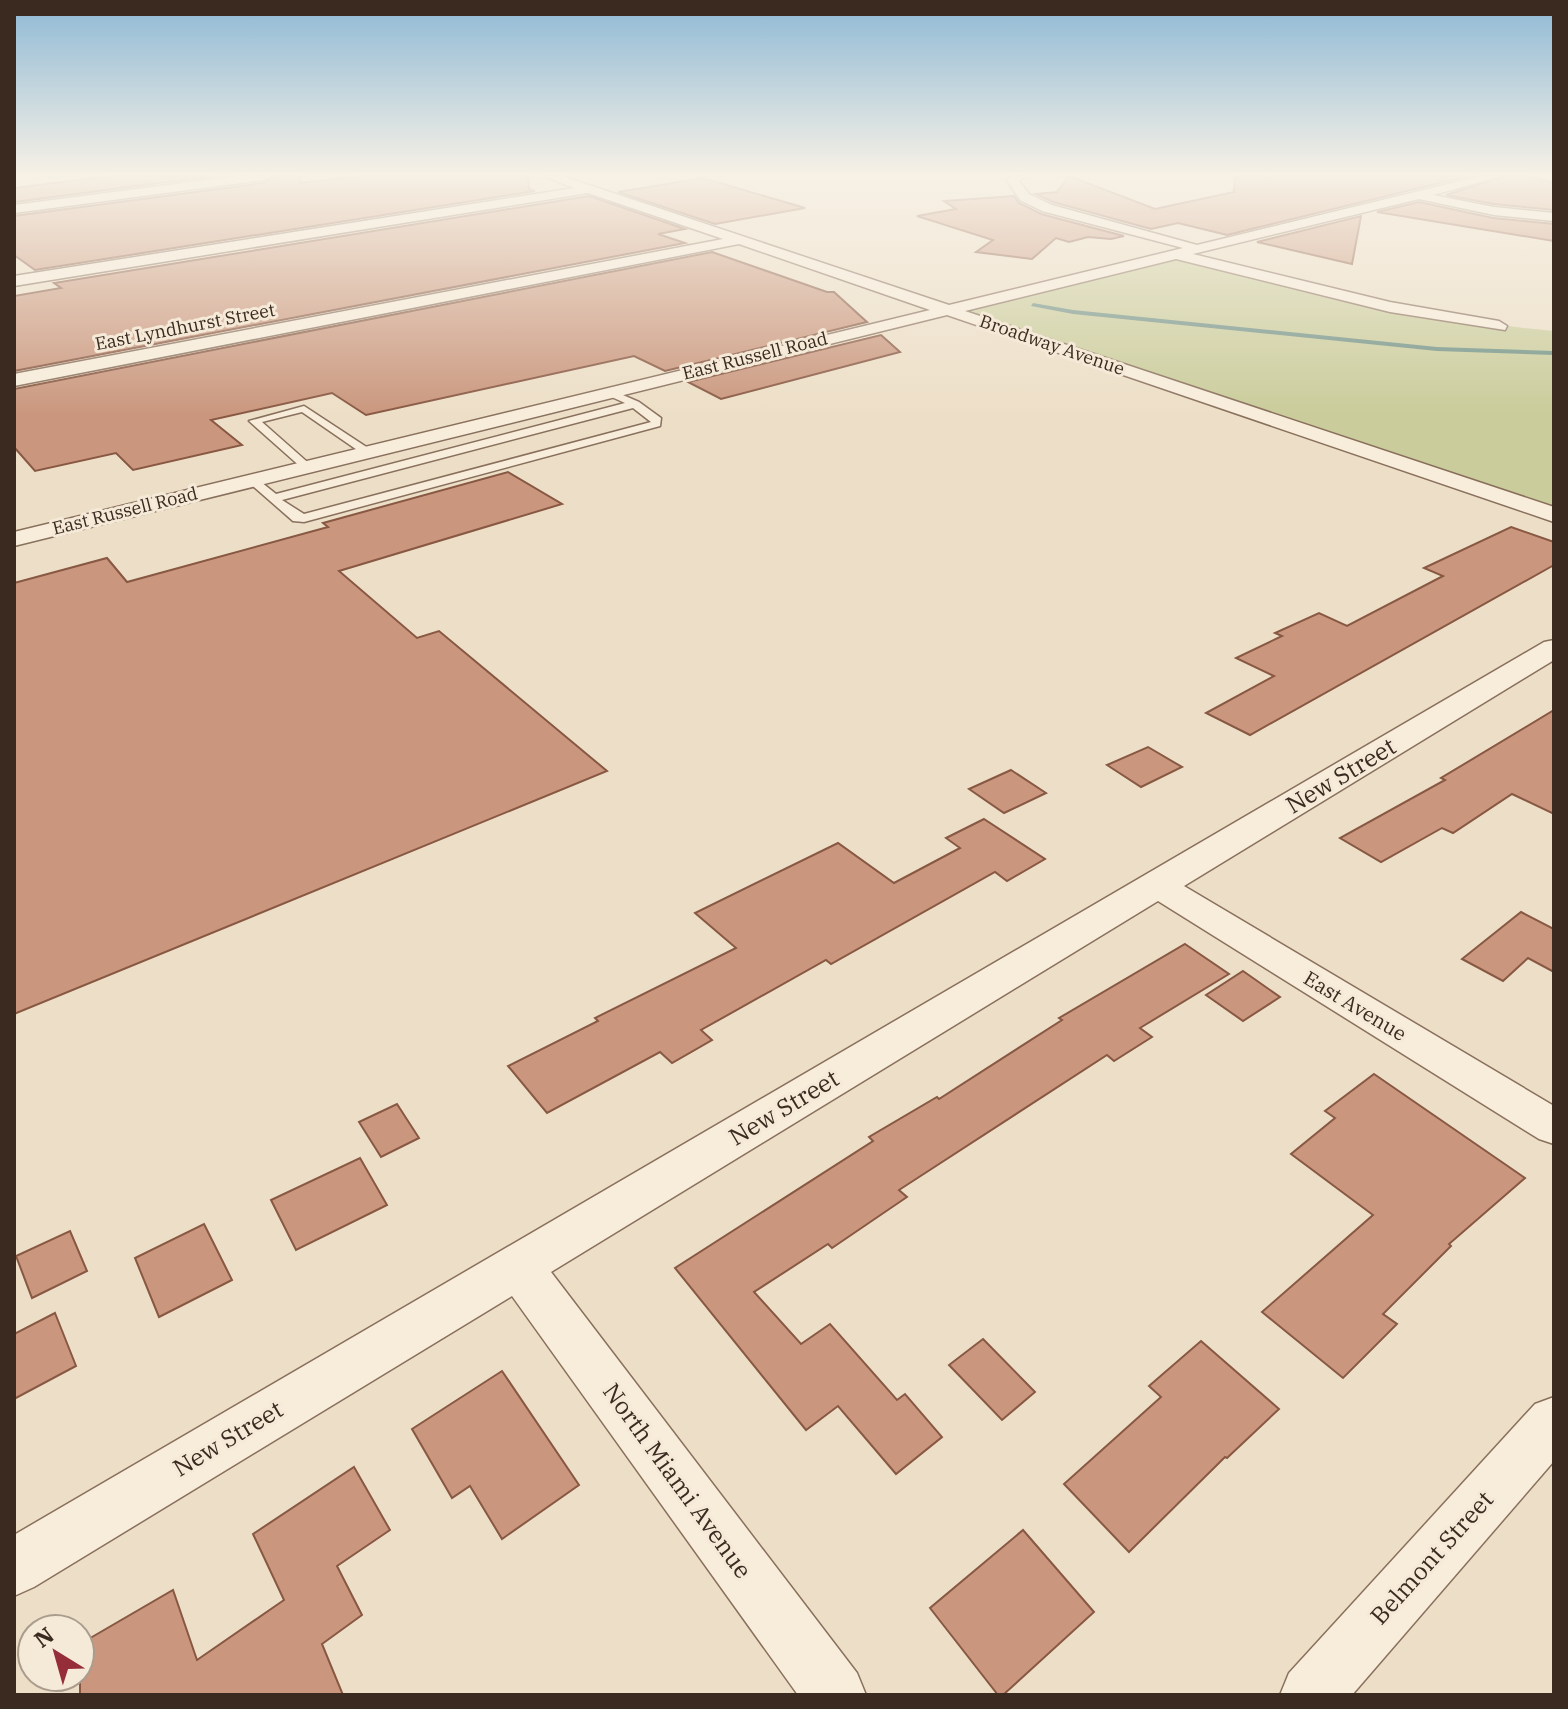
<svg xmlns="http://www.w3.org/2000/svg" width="1568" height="1709" font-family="'IBM Plex Serif',serif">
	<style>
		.green { fill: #cacc9b }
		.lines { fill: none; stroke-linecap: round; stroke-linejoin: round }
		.stream { fill: #6f9085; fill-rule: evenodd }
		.building { fill: #ca977e; stroke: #885843; stroke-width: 2 }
		.service-casing { stroke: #89705d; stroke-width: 3 }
		.minor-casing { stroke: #89705d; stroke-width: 3 }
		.service { fill: #f8eddb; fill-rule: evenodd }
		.minor { fill: #f8eddb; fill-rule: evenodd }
		.labels { text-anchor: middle; stroke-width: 6; stroke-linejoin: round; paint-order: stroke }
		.far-street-label { font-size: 18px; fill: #3a2a20; stroke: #f5e9d7 }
		.street-label { font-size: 20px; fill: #3a2a20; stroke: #f5e9d7 }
		.near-street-label { font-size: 24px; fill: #3a2a20; stroke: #f5e9d7 }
	</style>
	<rect width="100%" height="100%" fill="#eddfc7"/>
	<path class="green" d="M1174 254C1300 285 1425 320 1554 331V515L947 309Z"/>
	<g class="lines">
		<path class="stream" d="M1033 303 1073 310 1437 347 1554 351V355L1437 351 1073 314 1031 306Z"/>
	</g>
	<g class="building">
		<path d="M111 176H214L14 202V188Z"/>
		<path d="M273 176H300L301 183 359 176H528L529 189 535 191 35 270 14 255V216L264 183Z"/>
		<path d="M1069 176 1155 209 1234 192 1235 176H1468L1227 235 1178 223 1151 229 1053 202 1036 194 1057 192Z"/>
		<path d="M1505 176H1528L1554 183V210L1494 204 1446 195Z"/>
		<path d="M703 178 805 208 715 224 618 192Z"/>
		<path d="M589 196 685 229 658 234 685 243 14 371V296L61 288 54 283Z"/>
		<path d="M1014 196 1019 203 1041 214 1124 236 1111 239 1088 237 1069 242 1056 238 1032 259 976 252 993 240 917 216 956 209 944 201Z"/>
		<path d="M1419 202 1493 218 1554 224V241L1377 212Z"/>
		<path d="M1361 216 1352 264 1257 242Z"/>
		<path d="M712 252 827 292H834L867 322 665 371 634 356 366 415 332 393 211 420 242 445 133 470 116 453 35 471 14 447V389Z"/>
		<path d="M881 335 900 352 721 399 688 382Z"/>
		<path d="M508 472 562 504 339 571 417 638 439 631 607 771 14 1014V583L107 558 127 582 328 527 323 523Z"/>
		<path d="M1511 527 1554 542V565L1250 735 1206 713 1274 676 1236 658 1282 636 1275 633 1319 613 1347 626 1443 576 1424 568Z"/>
		<path d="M1554 710V814L1512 794 1453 833 1442 828 1381 862 1340 838 1445 780 1441 778Z"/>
		<path d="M1148 747 1182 767 1141 787 1107 765Z"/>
		<path d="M1011 770 1046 793 1004 813 969 789Z"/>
		<path d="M984 819 1045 859 1007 881 995 872 831 964 826 960 701 1030 712 1040 672 1063 660 1052 547 1113 508 1066 598 1021 595 1018 736 948 695 913 838 843 894 883 960 848 946 838Z"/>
		<path d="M1521 912 1554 929V972L1528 958 1503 981 1462 959Z"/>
		<path d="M1185 944 1229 974 1140 1028 1152 1037 1114 1061 1107 1055 899 1190 907 1197 832 1248 828 1244 754 1292 801 1344 830 1324 897 1400 905 1394 942 1437 896 1474 838 1406 806 1430 675 1268 873 1141 869 1137 937 1097 939 1099 1062 1020 1059 1018Z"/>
		<path d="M1243 971 1280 997 1243 1021 1206 995Z"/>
		<path d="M1374 1074 1525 1178 1449 1244 1451 1246 1383 1314 1397 1324 1343 1378 1262 1312 1373 1215 1291 1154 1335 1118 1325 1111Z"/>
		<path d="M397 1104 419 1138 381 1157 359 1122Z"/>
		<path d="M360 1158 387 1205 296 1250 271 1200Z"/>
		<path d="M204 1224 232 1280 159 1317 135 1258Z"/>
		<path d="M70 1231 87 1271 32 1298 16 1256Z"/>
		<path d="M55 1313 76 1366 14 1399V1334Z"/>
		<path d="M983 1339 1035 1392 1002 1420 949 1365Z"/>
		<path d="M1201 1341 1279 1409 1227 1458 1225 1457 1129 1552 1064 1484 1161 1397 1149 1386Z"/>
		<path d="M502 1371 579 1485 502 1539 470 1486 452 1498 412 1429Z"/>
		<path d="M354 1467 390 1530 337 1566 362 1615 322 1644 343 1695H80V1644L173 1590 197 1660 284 1600 253 1534Z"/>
		<path d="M1023 1530 1094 1612 1003 1695H998L930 1608Z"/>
	</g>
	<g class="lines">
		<defs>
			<g id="service">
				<path d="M609 389 639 402 661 418 660 426 304 522 293 521 246 480 256 478 276 494 625 403 605 394V390ZM633 408 651 422 304 514 282 500Z"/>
				<path d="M304 406 371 450V454H363L302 412 262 422 313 467 303 469 249 421Z"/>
			</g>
			<g id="minor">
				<path d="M237 176H270L264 180 14 213V205Z"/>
				<path d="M544 176H562L949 305 1183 248 1042 211 1020 200 1007 180 1011 176H1024L1019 181 1029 194 1052 205 1197 245 1481 176H1502L1433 195 1494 207 1554 213V221L1494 215 1419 199 1193 254 1390 302 1499 321 1507 326 1505 330 1390 312 1176 259 965 311 1554 507V522L947 315 14 546V532L930 310 739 244 14 386V374L723 239 588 193 14 286V276L574 188Z"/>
				<path d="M1554 640V660L1184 886 1554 1106V1144L1539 1139 1158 901 551 1272 857 1673 866 1695H798L512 1296 34 1587 14 1596V1535L1544 642Z"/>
				<path d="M1554 1397V1461L1352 1695H1280L1289 1673 1535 1404Z"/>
			</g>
		</defs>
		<use href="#service" class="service-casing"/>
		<use href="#minor" class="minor-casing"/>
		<use href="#service" class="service"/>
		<use href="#minor" class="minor"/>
	</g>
	<linearGradient id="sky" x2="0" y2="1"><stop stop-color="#8eb9d5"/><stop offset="0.42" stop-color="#f7f1e6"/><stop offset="1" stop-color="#f7f1e6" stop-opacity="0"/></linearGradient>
	<rect width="1568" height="415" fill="url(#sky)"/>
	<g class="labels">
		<g class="far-street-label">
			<text transform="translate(185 327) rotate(-11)" y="6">East Lyndhurst Street</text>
			<text transform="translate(1052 345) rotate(19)" y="6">Broadway Avenue</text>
			<text transform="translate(755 356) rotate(-14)" y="6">East Russell Road</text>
			<text transform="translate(125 511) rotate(-14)" y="6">East Russell Road</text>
		</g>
		<g class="street-label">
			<text transform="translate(1355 1006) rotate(31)" y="7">East Avenue</text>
		</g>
		<g class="near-street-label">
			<text transform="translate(1341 776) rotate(-31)" y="8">New Street</text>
			<text transform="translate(784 1108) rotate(-31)" y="8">New Street</text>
			<text transform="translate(228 1439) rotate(-31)" y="8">New Street</text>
			<text transform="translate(677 1481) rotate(54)" y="8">North Miami Avenue</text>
			<text transform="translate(1432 1558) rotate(-48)" y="8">Belmont Street</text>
		</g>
	</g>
	<rect width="1568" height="1709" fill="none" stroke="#3a2a20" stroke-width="32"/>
	<g transform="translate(56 1653) rotate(323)"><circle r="38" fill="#f5e9d7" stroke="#aa9d8e" stroke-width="2"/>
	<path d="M0-6L14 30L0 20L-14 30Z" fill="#962e39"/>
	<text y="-12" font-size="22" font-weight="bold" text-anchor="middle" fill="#3a2a20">N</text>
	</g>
</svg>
